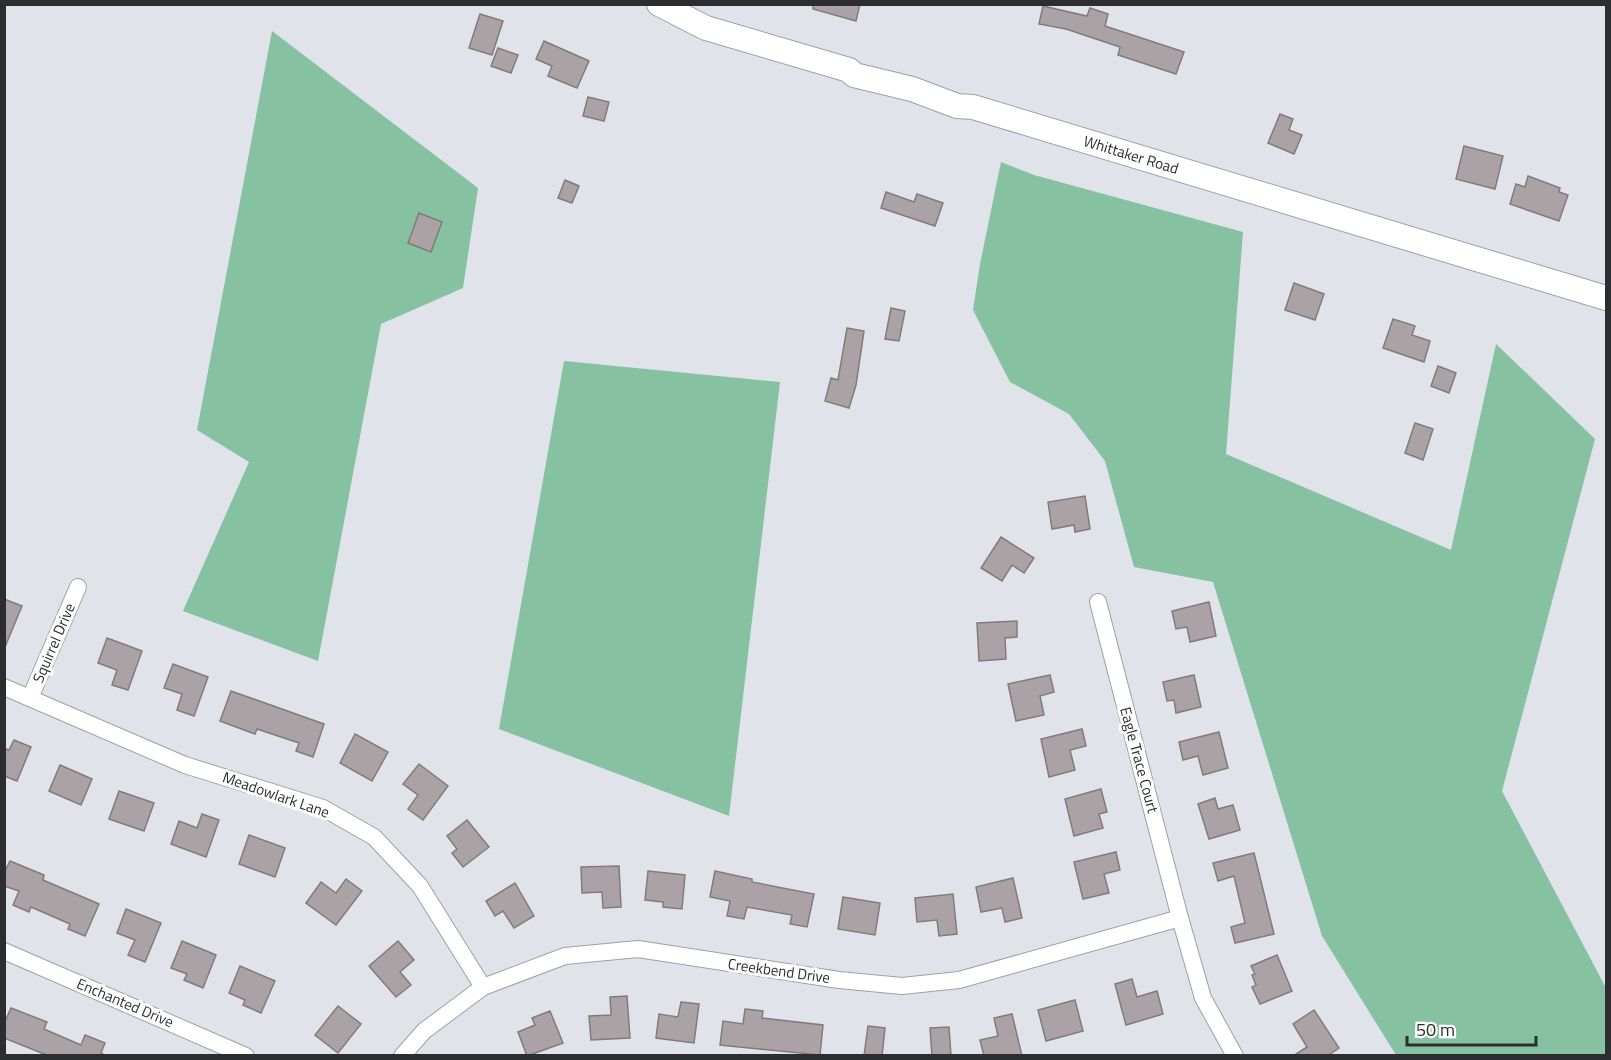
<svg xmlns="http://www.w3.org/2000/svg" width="1611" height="1060" font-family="'Titillium Web',sans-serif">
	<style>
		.forest { fill: #86c1a2 }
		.building { fill: #aaa2a5; stroke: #827b7e; stroke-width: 1.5 }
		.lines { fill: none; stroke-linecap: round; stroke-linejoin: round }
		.street-casing { stroke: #9da0a7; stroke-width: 18 }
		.secondary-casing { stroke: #9da0a7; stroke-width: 26 }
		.street { stroke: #fff; stroke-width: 16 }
		.secondary { stroke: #fff; stroke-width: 24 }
		.labels { text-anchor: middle; stroke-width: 6; stroke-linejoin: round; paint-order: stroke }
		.street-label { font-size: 15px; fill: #2c2d30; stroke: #fff }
	</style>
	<rect width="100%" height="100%" fill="#e0e3ea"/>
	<g class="forest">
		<path d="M272 31 478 188 463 288 381 324 318 661 183 611 249 462 197 430Z"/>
		<path d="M1001 162 1034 175 1243 232 1226 454 1451 550 1496 344 1595 439 1502 791 1606 988V1055H1396L1322 936 1213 582 1134 567 1105 461 1069 414 1010 382 973 310 980 264Z"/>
		<path d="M564 361 780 382 729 816 499 729Z"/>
	</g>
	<g class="building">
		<path d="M813 4H860L856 21 813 9Z"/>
		<path d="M1043 6 1087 16 1090 8 1108 14 1105 26 1184 52 1176 74 1118 55 1120 47 1066 29 1039 24Z"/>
		<path d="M480 14 503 21 492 55 469 48Z"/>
		<path d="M544 41 589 61 577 88 548 76 552 66 536 59Z"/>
		<path d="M498 48 518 55 511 73 491 66Z"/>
		<path d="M588 97 609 102 604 121 583 116Z"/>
		<path d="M1280 114 1293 119 1289 130 1302 135 1294 154 1268 143Z"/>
		<path d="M1464 146 1503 156 1495 189 1456 179Z"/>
		<path d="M1528 176 1560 188 1559 192 1568 195 1559 221 1510 204 1516 184 1525 187Z"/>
		<path d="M565 180 579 186 572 203 558 198Z"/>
		<path d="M886 192 914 202 917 194 943 203 935 226 881 208Z"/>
		<path d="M419 213 442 222 431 252 408 243Z"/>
		<path d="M1294 283 1324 294 1315 320 1285 310Z"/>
		<path d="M891 308 905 311 899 341 885 339Z"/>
		<path d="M1393 319 1415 326 1412 335 1430 341 1424 362 1383 348Z"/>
		<path d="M847 328 864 331 856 385 849 408 825 401 831 378 838 380Z"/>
		<path d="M1438 366 1456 373 1449 393 1431 386Z"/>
		<path d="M1415 423 1433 429 1423 460 1405 453Z"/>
		<path d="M1085 496 1090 529 1075 532 1074 525 1052 529 1048 502Z"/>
		<path d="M1001 537 1034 558 1024 573 1012 565 1002 581 981 568Z"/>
		<path d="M4 599 22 606 5 647H4Z"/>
		<path d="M1209 602 1216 636 1190 642 1187 627 1176 629 1172 611Z"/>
		<path d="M1017 621V637L1005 638 1006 659 979 661 977 623Z"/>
		<path d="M107 638 142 651 128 690 112 685 117 670 98 663Z"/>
		<path d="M173 664 208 677 194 716 177 710 182 694 164 688Z"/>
		<path d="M1050 675 1054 692 1040 696 1044 715 1016 721 1008 684Z"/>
		<path d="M1194 675 1201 707 1176 713 1174 700 1167 701 1163 682Z"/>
		<path d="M231 691 324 724 313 757 296 751 299 743 257 729 255 734 220 721Z"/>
		<path d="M1082 729 1086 746 1070 750 1075 770 1049 777 1041 739Z"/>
		<path d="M1219 732 1228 768 1203 775 1198 756 1183 760 1179 742Z"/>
		<path d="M355 734 388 752 372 781 340 763Z"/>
		<path d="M14 740 31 747 17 781 4 776V748L9 750Z"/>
		<path d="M419 764 448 786 423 820 408 809 418 795 403 784Z"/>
		<path d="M60 765 92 779 81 805 49 791Z"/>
		<path d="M1101 789 1107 812 1099 814 1103 828 1074 836 1065 799Z"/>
		<path d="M119 791 154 803 144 831 109 819Z"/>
		<path d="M1215 798 1218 809 1233 805 1240 830 1209 839 1198 804Z"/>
		<path d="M202 814 219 820 206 857 171 844 179 821 197 828Z"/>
		<path d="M467 820 489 847 463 867 452 853 457 849 447 836Z"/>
		<path d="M249 835 285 848 275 877 239 864Z"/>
		<path d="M1116 852 1120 870 1104 874 1109 893 1083 899 1074 862Z"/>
		<path d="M1254 853 1274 934 1235 943 1231 927 1245 923 1234 876 1218 881 1213 863Z"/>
		<path d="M10 861 44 875 43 880 99 904 85 936 68 929 70 924 31 907 29 912 13 905 19 891 4 886V873Z"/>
		<path d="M619 866 621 907 603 908 602 892 582 893 581 867Z"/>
		<path d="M648 871 685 875 682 909 663 907V902L645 900Z"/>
		<path d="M715 871 752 879V882L814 894 807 927 790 924 792 915 747 907 744 919 727 916 730 901 710 897Z"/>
		<path d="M1013 878 1022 918 1005 922 1002 908 981 912 976 887Z"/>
		<path d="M346 879 362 891 336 925 306 903 321 882 336 893Z"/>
		<path d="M515 883 534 916 514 928 503 911 495 916 486 901Z"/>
		<path d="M953 894 957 934 939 936 937 920 917 922 915 898Z"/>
		<path d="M843 897 880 903 875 935 838 929Z"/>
		<path d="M126 909 161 923 145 962 128 955 135 940 117 933Z"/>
		<path d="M182 941 216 955 203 988 184 980 187 974 171 968Z"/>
		<path d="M398 941 414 960 400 972 411 985 396 997 369 966Z"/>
		<path d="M1277 955 1292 991 1260 1004 1252 987 1256 985 1252 975 1255 974 1251 966Z"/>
		<path d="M240 966 275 981 261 1013 243 1005 245 1000 229 993Z"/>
		<path d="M1132 979 1137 997 1157 991 1163 1014 1126 1025 1115 984Z"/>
		<path d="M627 996 630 1038 591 1040 589 1016 611 1015 610 997Z"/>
		<path d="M1075 1000 1083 1031 1046 1041 1038 1010Z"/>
		<path d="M681 1002 699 1004 694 1043 656 1038 659 1014 678 1017Z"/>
		<path d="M338 1006 361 1024 338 1053 315 1035Z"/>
		<path d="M11 1008 47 1022 44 1029 81 1045 85 1035 105 1043 101 1053 106 1056H49L4 1038V1024Z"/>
		<path d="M745 1009 763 1011 762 1018 823 1025 820 1055 720 1045 723 1021 743 1024Z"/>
		<path d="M1314 1010 1339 1048 1327 1056H1293L1307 1047 1293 1024Z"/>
		<path d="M550 1011 563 1043 527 1056 518 1032 535 1025 532 1018Z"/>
		<path d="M1012 1014 1022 1056H984L980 1040 998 1036 994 1018Z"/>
		<path d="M868 1026 885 1028 882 1056H864Z"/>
		<path d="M949 1027 951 1056H932L930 1028Z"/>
	</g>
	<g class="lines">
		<defs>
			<g id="street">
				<path d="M1098 602 1180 918 1203 998 1235 1056"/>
				<path d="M4 687 185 765 323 808 374 837 420 886 483 987"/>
				<path d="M30 698 78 587"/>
				<path d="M4 951 246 1056"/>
				<path d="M402 1056 424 1031 483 987 565 956 638 949 839 980 902 986 959 980 1180 918"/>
			</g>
			<path id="secondary" d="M659 4 706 28 849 70 854 75 912 89 957 106 973 107 1606 298"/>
		</defs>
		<use href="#street" class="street-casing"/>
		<use href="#secondary" class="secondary-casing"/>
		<use href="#street" class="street"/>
		<use href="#secondary" class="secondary"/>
	</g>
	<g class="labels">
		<g class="street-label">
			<text transform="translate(1131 155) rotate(17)" y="5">Whittaker Road</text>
			<text transform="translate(54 643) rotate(-67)" y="5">Squirrel Drive</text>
			<text transform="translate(1139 760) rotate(75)" y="5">Eagle Trace Court</text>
			<text transform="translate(276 795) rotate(19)" y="5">Meadowlark Lane</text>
			<text transform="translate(779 971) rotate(8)" y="5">Creekbend Drive</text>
			<text transform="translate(125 1003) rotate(23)" y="5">Enchanted Drive</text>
		</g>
	</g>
	<rect width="1611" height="1060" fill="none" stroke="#2c2d30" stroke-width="12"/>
	<path d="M1407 1036v9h129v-9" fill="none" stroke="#2c2d30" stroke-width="3"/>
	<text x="1416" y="1036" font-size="18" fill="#2c2d30" stroke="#ffffff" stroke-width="4.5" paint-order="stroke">50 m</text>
</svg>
